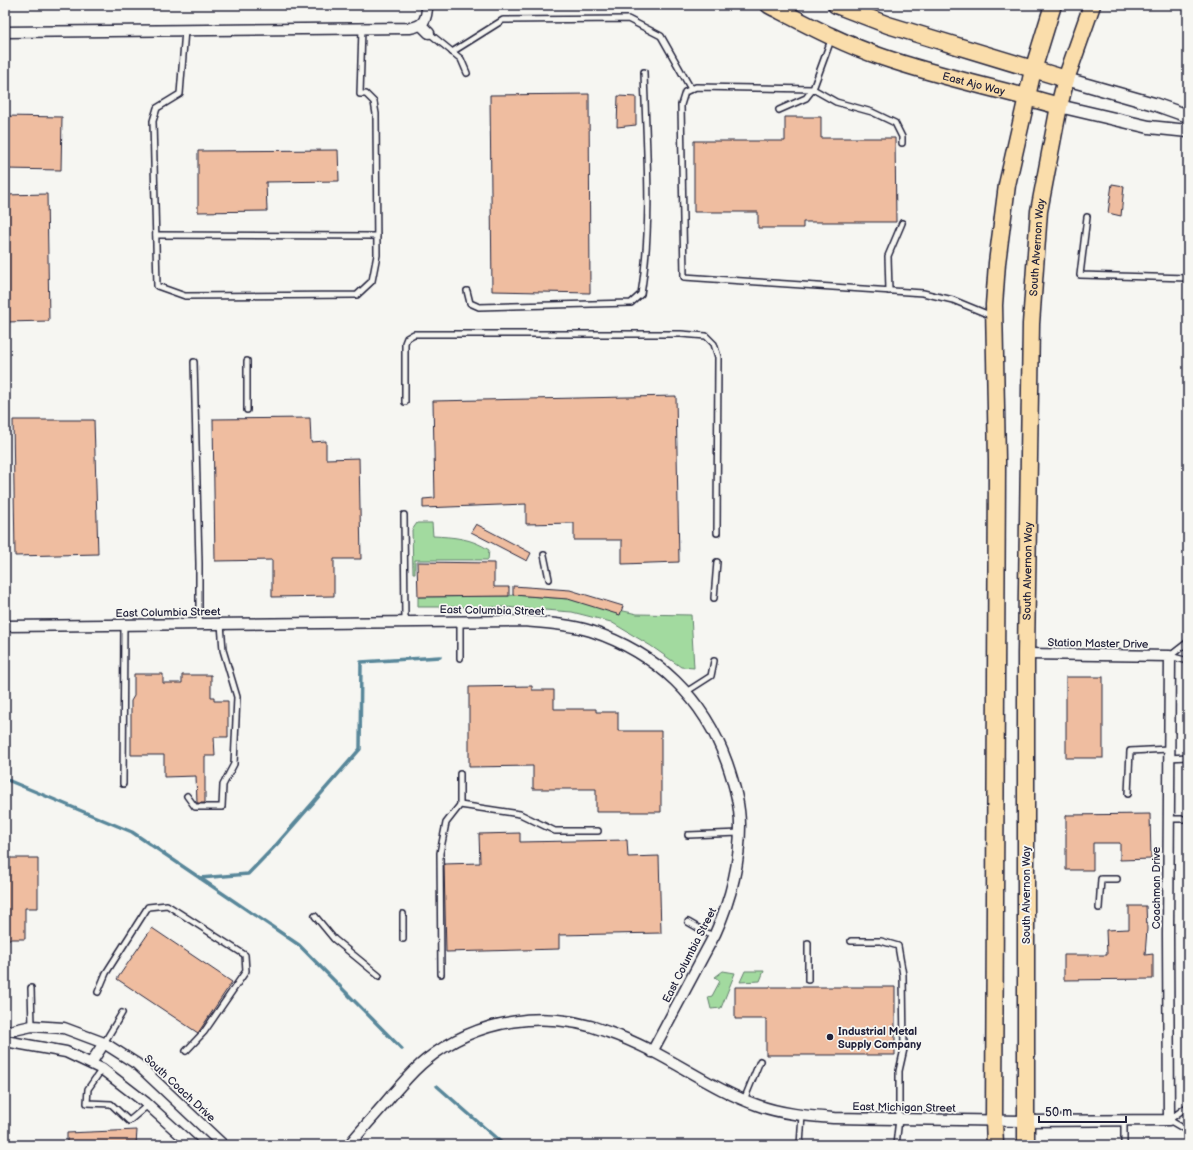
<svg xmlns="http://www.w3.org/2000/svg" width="1193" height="1150" font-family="'Balsamiq Sans',sans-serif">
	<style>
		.green { fill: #a2da9f; stroke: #627e6d }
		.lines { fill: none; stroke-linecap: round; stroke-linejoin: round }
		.stream { stroke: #59879a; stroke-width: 3.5 }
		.building { fill: #efbda0; stroke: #22223b }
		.service-casing { stroke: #22223b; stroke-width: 8 }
		.minor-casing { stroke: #22223b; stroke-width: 13 }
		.tertiary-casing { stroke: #22223b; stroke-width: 15 }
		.primary-casing { stroke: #22223b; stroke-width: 19 }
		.service { stroke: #f6f6f2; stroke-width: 5 }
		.minor { stroke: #f6f6f2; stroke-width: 10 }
		.tertiary { stroke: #f6f6f2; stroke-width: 12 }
		.primary { stroke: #faddab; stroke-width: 16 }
		.poi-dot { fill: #22223b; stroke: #f6f6f2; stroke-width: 1.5 }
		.labels { text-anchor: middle; stroke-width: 3.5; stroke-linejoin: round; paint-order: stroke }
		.street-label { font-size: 11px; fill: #22223b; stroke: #f6f6f2 }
		.poi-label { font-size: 11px; font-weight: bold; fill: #22223b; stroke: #f6f6f2; text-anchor: start }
	</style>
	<rect width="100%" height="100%" fill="#f6f6f2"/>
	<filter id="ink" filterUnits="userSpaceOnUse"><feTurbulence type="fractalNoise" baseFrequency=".025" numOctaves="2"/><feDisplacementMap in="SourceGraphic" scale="8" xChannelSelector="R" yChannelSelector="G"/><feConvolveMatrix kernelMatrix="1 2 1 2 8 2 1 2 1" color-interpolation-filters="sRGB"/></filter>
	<g filter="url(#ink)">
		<g class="green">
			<path d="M417 523H432L433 536C453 537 472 538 489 550L488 560H415V573H413L412 530Z"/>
			<path d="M513 595 570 599 637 614 691 615 694 668 681 667 651 646 611 622 572 612 503 607H418V597L509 596Z"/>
			<path d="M723 971 735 973 721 1008 711 1009 708 997 712 996 720 981 715 977Z"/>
			<path d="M745 971H764L760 981 740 982Z"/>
		</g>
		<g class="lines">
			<g class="stream">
				<path d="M5 779 132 832 299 945 402 1049"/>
				<path d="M200 878 248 874 277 844 360 749 361 662 440 657"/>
				<path d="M437 1086 504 1145"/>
			</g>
		</g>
		<g class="building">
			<path d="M589 94 590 293 492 291 490 95Z"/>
			<path d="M618 96 636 97V125L617 127Z"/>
			<path d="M5 116 62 117 61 170 5 169Z"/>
			<path d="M785 117H821V138H895L896 222H803V228H758V212H694V141H785Z"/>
			<path d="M338 150 339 181 266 182 267 211 198 212V151Z"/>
			<path d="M1112 184 1124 186 1121 216 1108 213Z"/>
			<path d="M47 194 49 321 5 322V195Z"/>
			<path d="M676 396 679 562 622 564V540H574V523L526 524V504L423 508V499L435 498 433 401Z"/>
			<path d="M310 418 311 442 326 441V459L359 458 361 559H334V596L272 597V560L215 561 213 419Z"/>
			<path d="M13 420H94L98 554 15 556Z"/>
			<path d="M476 524 531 553 527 561 471 532Z"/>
			<path d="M417 562 494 563V587H509V596L418 597Z"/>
			<path d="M513 586 570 590 623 606 620 615 568 599 513 595Z"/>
			<path d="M134 674H163V683H182V675H211V697H214V701H228V737H214L215 756H205V803H197L196 776 164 777V755H131V701L134 696Z"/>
			<rect x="1066" y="677" width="37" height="81"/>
			<path d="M532 686V690H554V709H596V712H618V731H661V812H596V789H533V766L469 767V687Z"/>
			<path d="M1150 814 1151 859 1120 860V843H1093V870H1066V815Z"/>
			<path d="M520 833V842L627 840 628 857 659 856 661 933 559 935V949L446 952 444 864 480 863 479 834Z"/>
			<path d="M5 858H38V908H25V939H5Z"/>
			<path d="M1129 906H1146L1147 929 1145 955 1153 954V979L1064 980V955H1107L1106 930 1129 929Z"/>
			<path d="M152 928 232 982 198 1033 117 979Z"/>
			<path d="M735 987H895V1055H766V1019H735Z"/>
			<path d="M137 1130 136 1145H67V1133Z"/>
		</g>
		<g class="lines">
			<defs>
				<g id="service">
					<path d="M185 30 180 94 157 108 153 121 157 286 185 296 357 295 372 281 377 255 376 114 374 102 366 94H360L362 29"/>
					<path d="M429 33 461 59 467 73"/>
					<path d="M452 52 503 20 628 19 661 36 691 89"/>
					<path d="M779 110 806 98 813 89 831 40"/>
					<path d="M902 143V137L895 123 872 112 836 102 813 89 696 87 685 92 681 105 684 277 923 293 953 300 992 316"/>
					<path d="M1087 217 1080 275 1188 278"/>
					<path d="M156 235 377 236"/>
					<path d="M467 291 470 303 479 307 631 303 641 294C653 221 646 146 644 72"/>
					<path d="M889 291 888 256 902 223"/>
					<path d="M247 361V410"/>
					<path d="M194 362 199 563V624"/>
					<path d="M405 402V343L407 338 414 334H681L706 336 714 344 718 357 717 533"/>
					<path d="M404 515 405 622"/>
					<path d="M544 555 549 579"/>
					<path d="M714 598 717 562"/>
					<path d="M460 622V658"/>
					<path d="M1170 656 1188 642"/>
					<path d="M1170 656 1188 661"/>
					<path d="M686 692 711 676 714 661"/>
					<path d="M1168 758 1188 757"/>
					<path d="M123 784 124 625"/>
					<path d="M1128 794 1130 751 1169 749"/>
					<path d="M187 796 195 807H222L223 785 234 764 237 697 223 650 221 624"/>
					<path d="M460 805V774"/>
					<path d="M1168 819H1188"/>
					<path d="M688 835 740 833"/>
					<path d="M1099 908 1101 879H1117"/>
					<path d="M403 914V939"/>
					<path d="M315 916 334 939 379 976"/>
					<path d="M688 922 714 937"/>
					<path d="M851 941H881L898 946 903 975 904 1049 899 1071V1119L896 1145"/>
					<path d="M808 943V980"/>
					<path d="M441 974 440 853 446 823 460 805 520 814 555 831H598"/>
					<path d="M31 988 32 1026"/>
					<path d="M98 992 106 973 148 907 167 905 245 955 246 971 204 1032 186 1051"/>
					<path d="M104 1043 122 1013"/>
					<path d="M102 1069 88 1089 87 1103 111 1104 129 1121 148 1105"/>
					<path d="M744 1100 760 1061"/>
					<path d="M1188 1106 1169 1120 1188 1131"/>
					<path d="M1124 1121V1145"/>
					<path d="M800 1145 802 1115"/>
				</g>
				<g id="minor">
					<path d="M421 25 429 33"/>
					<path d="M5 32 410 28C424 26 427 19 427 5"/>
					<path d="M5 626 522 621C545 623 568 624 591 631 657 653 704 698 727 763 734 783 740 805 740 825 740 864 731 899 715 934L652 1052"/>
					<path d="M5 1032 32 1026 64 1028 104 1043 137 1064 223 1145"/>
					<path d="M5 1041 66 1052 102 1069 146 1103 192 1145"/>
					<path d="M91 1063 104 1043"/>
					<path d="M349 1145C363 1128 378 1112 392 1095 403 1083 413 1070 426 1060 477 1019 546 1008 608 1032 623 1037 638 1044 652 1051 687 1069 720 1092 757 1105 781 1114 808 1116 834 1118L1026 1121 1169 1120 1168 935 1170 656 1026 654"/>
				</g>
				<g id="tertiary">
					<path d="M1066 79 1154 104 1188 116"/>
					<path d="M1059 106 1149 127 1188 131"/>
				</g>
				<g id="primary">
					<path id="s1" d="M769 5C806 24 843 44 882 57 940 77 1000 89 1059 106"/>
					<path d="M836 5 888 25 1066 79"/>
					<path d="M995 1145 994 1120 997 461 994 305 997 263 1007 185 1033 70 1053 5"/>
					<path id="s2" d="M1026 1145V654L1031 324 1039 211 1059 106 1066 79 1092 5"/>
				</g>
			</defs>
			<use href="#service" class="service-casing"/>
			<use href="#minor" class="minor-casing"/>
			<use href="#tertiary" class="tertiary-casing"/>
			<use href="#primary" class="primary-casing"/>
			<use href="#service" class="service"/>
			<use href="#minor" class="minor"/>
			<use href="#tertiary" class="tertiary"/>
			<use href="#primary" class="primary"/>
		</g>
	</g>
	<circle class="poi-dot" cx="830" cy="1037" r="4"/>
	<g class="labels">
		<g class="street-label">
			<text dy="4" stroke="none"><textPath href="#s1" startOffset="220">East Ajo Way</textPath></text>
			<text dy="4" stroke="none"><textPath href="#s2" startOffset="898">South Alvernon Way</textPath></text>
			<text dy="4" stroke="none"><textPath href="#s2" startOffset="574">South Alvernon Way</textPath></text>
			<text transform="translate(492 610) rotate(1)" y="4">East Columbia Street</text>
			<text transform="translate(168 612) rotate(-1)" y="4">East Columbia Street</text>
			<text transform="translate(1098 643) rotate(1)" y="4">Station Master Drive</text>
			<text transform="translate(1156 888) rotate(-90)" y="4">Coachman Drive</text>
			<text transform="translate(1026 895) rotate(-90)" y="4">South Alvernon Way</text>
			<text transform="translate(689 955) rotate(-63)" y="4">East Columbia Street</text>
			<text transform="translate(180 1088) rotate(43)" y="4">South Coach Drive</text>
			<text transform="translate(904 1107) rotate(1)" y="4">East Michigan Street</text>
		</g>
		<g class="poi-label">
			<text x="838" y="1035">Industrial Metal<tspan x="838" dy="13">Supply Company</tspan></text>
		</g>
	</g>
	<rect width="1193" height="1150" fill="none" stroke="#f6f6f2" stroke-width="20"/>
	<rect x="10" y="10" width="1173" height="1130" fill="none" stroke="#22223b" stroke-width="1.5" filter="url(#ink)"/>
	<path d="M1039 1116v6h87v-6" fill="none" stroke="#22223b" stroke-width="2"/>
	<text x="1045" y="1116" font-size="12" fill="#22223b" stroke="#f6f6f2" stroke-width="3" paint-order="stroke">50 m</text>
</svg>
